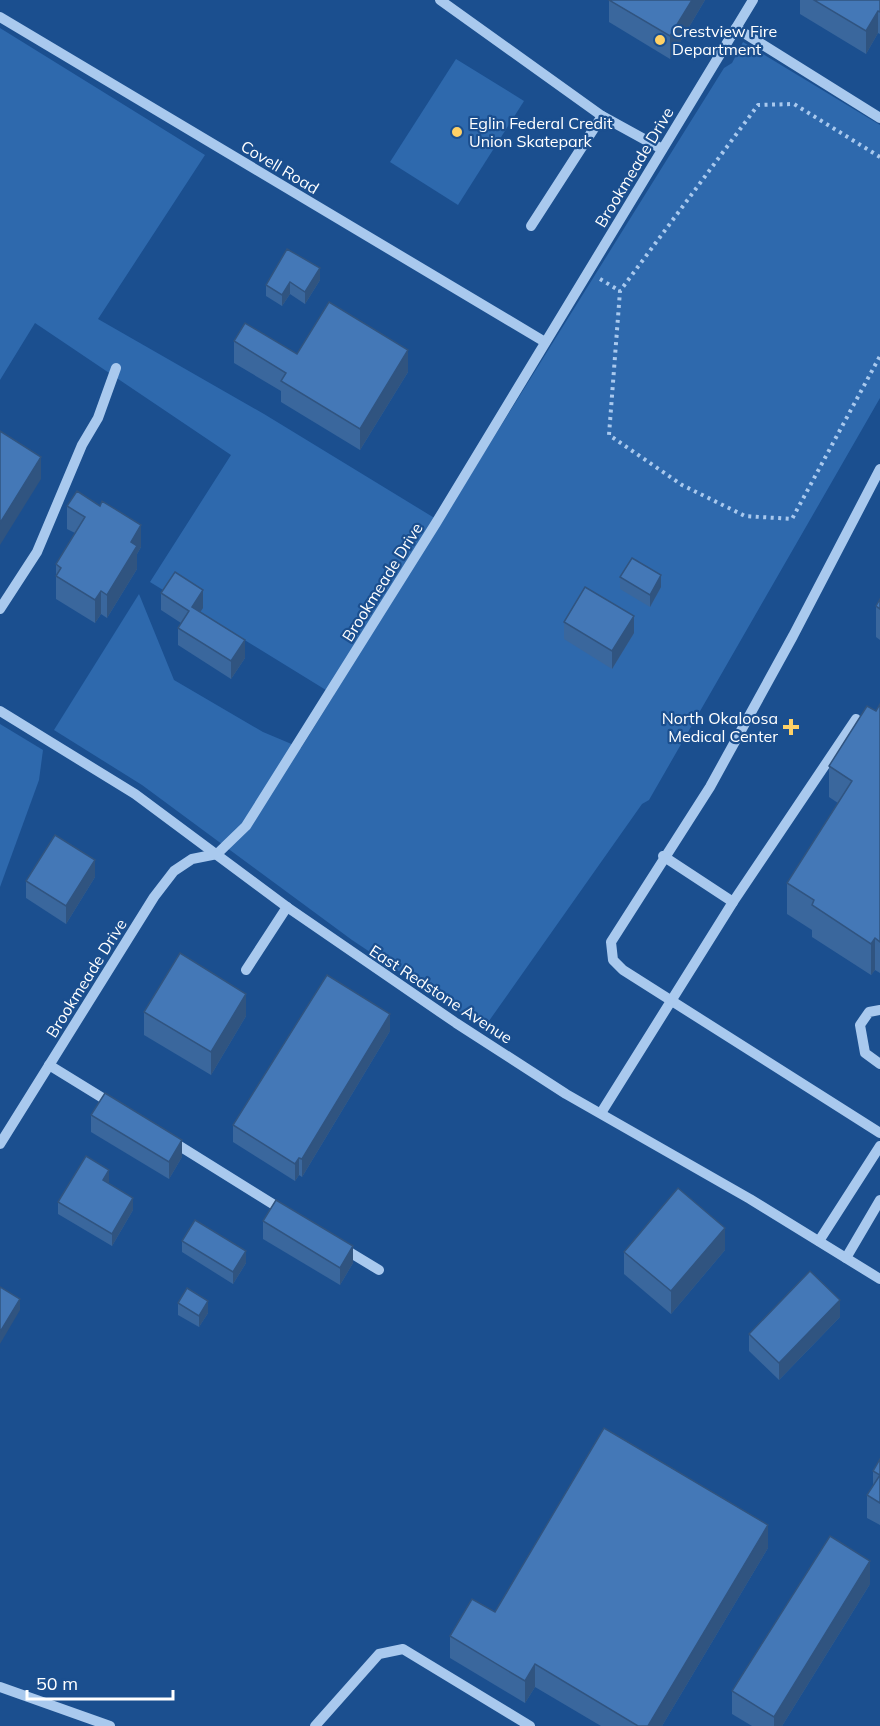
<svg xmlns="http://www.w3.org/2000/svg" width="880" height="1726" font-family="Mulish,sans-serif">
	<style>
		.green { fill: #2e69ad }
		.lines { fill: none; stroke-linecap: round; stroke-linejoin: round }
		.path { stroke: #a9c9ee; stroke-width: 4; stroke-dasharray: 3 4.5; stroke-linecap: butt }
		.minor { stroke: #a9c9ee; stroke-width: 10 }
		.wall { fill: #3a679d }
		.shaded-wall { fill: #305480 }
		.building { fill: #4478b7; stroke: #305480; stroke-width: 1.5 }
		.poi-dot { fill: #ffd166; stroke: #1b4f8f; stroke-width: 2 }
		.labels { text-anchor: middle; stroke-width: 4.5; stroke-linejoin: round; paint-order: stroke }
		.poi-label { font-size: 16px; fill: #fff; stroke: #1b4f8f; text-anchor: start }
		.street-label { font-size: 16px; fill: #fff; stroke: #1b4f8f }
	</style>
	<rect width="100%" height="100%" fill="#1b4f8f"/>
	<g class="green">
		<path d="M0 28 205 155 98 319 264 414 441 522 724 68 732 63 743 42 880 125V398L649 800 642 804 484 1028 352 940 142 785 54 730 139 594 174 680 263 732 301 748 334 695 150 582 231 455 35 323 0 380Z"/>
		<path d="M456 59 524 101 458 205 390 162Z"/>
		<path d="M0 724 43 750 39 780 0 887Z"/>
	</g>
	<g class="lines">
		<g class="path">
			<path d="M880 157 794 104 758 105 620 291 609 435 682 485 745 516 792 519 880 356"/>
			<path d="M600 279 620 291"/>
		</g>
		<g class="minor">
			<path d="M440 0 602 116 662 149"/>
			<path d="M0 17 545 342"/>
			<path d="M736 28 880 118"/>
			<path d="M531 226 602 116"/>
			<path d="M880 469 793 636 710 787 611 942 613 960 623 970 880 1133"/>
			<path d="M0 609 37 552 82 445 98 418 116 368"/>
			<path d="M0 711 135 794 287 907 456 1023 566 1094 750 1199 880 1279"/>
			<path d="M663 856 733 902"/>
			<path d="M246 970 287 907"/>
			<path d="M880 1010 869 1012 860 1025 865 1053 880 1064"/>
			<path d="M49 1065 114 1105"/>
			<path d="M601 1113 733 902 856 719"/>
			<path d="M170 1140 284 1211"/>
			<path d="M0 1144 154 897 174 871 192 859 217 854 246 826 436 523 753 0"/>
			<path d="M819 1241 880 1146"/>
			<path d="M341 1247 379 1270"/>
			<path d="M846 1258 880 1200"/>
			<path d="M0 1687 110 1726"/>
			<path d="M315 1726 379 1654 403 1649 530 1726"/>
		</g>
	</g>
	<g class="wall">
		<path d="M609 0H705L670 59 609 22Z"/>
		<path d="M800 0H880V34L878 33 866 54 800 14Z"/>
		<path d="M320 280 305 304 290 294 282 306 266 296V285Z"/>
		<path d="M234 341 297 354 408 372 360 450 281 402V391L234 363Z"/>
		<path d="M67 506 141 547 137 554V569L107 618 101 614 95 623 56 599V564L75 533 67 529Z"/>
		<path d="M620 577 661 587 650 607 620 589Z"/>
		<path d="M161 593 203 608 200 612 245 658 231 679 178 645V628L181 623 161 610Z"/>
		<path d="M880 599V640L876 637V606Z"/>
		<path d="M564 622 634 633 612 669 564 639Z"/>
		<path d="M880 704V973L875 970 871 975 812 937V930L787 914V883L838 803 829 797V766L876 711Z"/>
		<path d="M95 877 66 924 26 898V881Z"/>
		<path d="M144 1012 246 1016 211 1075 144 1035Z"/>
		<path d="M390 1031 302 1177 299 1175 295 1181 233 1142V1125Z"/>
		<path d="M91 1115 182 1157 169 1179 91 1132Z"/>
		<path d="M109 1182 108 1183 133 1210 112 1246 58 1214V1202Z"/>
		<path d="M263 1221 353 1263 340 1285 263 1239Z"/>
		<path d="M182 1241 246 1263 233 1284 182 1252Z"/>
		<path d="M725 1250 671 1314 624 1274V1252Z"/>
		<path d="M178 1303 208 1313 199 1327 178 1315Z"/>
		<path d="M840 1317 779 1380 749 1351V1334Z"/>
		<path d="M880 1459V1525L867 1518V1495L873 1486V1471Z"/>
		<path d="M768 1548 662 1726H601L535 1687 525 1703 450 1658V1636L495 1612Z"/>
		<path d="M870 1584 782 1726H752L732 1714V1691Z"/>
	</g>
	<g class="shaded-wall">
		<path d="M692 0H705L670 59V36Z"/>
		<path d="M878 11V33L866 54V31Z"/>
		<path d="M320 268V280L305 304V292Z"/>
		<path d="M290 282V294L282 306V295Z"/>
		<path d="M408 350V372L360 450V429Z"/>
		<path d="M41 457V479L0 545V523Z"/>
		<path d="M141 525V547L137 554V569L107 618V595L131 542Z"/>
		<path d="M661 575V587L650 607V595Z"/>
		<path d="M203 590V608L192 624V607Z"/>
		<path d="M101 591V614L95 623V600Z"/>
		<path d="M634 616V633L612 669V651Z"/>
		<path d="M245 640V658L231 679V661Z"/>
		<path d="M95 860V877L66 924V906Z"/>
		<path d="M875 938V970L871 975V944Z"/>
		<path d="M246 994V1016L211 1075V1052Z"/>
		<path d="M390 1014V1031L302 1177V1159Z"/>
		<path d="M182 1140V1157L169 1179V1162Z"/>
		<path d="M299 1158V1175L295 1181V1164Z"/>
		<path d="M109 1170V1182L103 1191V1180Z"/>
		<path d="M133 1198V1210L112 1246V1234Z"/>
		<path d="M725 1228V1250L671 1314V1291Z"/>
		<path d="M353 1246V1263L340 1285V1268Z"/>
		<path d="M246 1251V1263L233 1284V1272Z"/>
		<path d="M20 1299V1310L0 1344V1332Z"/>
		<path d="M840 1300V1317L779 1380V1363Z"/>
		<path d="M208 1301V1313L199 1327V1316Z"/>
		<path d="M768 1525V1548L662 1726H648Z"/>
		<path d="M870 1561V1584L782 1726H774V1717Z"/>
		<path d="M535 1664V1687L525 1703V1681Z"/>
	</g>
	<g class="building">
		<path d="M609 0H692L670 36Z"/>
		<path d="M814 0H880V12L878 11 866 31Z"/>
		<path d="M287 249 320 268 305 292 290 282 282 295 266 285Z"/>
		<path d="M329 302 408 350 360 429 281 381 286 373 234 341 245 323 297 354Z"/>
		<path d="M0 431 41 457 0 523Z"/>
		<path d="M77 491 100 506 102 501 141 525 131 542 137 546 107 595 101 591 95 600 56 576 61 568 56 564 85 517 67 506Z"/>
		<path d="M632 558 661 575 650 595 620 577Z"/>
		<path d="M175 572 203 590 192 607 245 640 231 661 178 628 189 611 161 593Z"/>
		<path d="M585 587 634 616 612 651 564 622Z"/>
		<path d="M880 599V609L876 606Z"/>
		<path d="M880 704V942L875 938 871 944 812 905 814 900 787 883 852 781 829 766 867 706 876 711Z"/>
		<path d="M55 835 95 860 66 906 26 881Z"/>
		<path d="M180 953 246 994 211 1052 144 1012Z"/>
		<path d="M327 975 390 1014 302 1159 299 1158 295 1164 233 1125Z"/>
		<path d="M105 1093 182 1140 169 1162 91 1115Z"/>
		<path d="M86 1156 109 1170 103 1180 133 1198 112 1234 58 1202Z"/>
		<path d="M678 1188 725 1228 671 1291 624 1252Z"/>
		<path d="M276 1200 353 1246 340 1268 263 1221Z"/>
		<path d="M195 1220 246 1251 233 1272 182 1241Z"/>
		<path d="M810 1271 840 1300 779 1363 749 1334Z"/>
		<path d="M0 1287 20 1299 0 1332Z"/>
		<path d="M187 1288 208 1301 199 1316 178 1303Z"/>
		<path d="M604 1428 768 1525 648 1726H638L535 1664 525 1681 450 1636 472 1599 495 1612Z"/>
		<path d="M880 1459V1503L867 1495 880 1475 873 1471Z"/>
		<path d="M830 1536 870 1561 774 1717 732 1691Z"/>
	</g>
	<g class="poi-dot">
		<circle cx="660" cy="40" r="6"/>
		<circle cx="457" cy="132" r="6"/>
		<path d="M788 718h6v6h6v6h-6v6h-6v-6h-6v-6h6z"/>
	</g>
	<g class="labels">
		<g class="poi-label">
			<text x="672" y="37">Crestview Fire<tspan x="672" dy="18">Department</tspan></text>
			<text x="469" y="129">Eglin Federal Credit<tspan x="469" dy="18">Union Skatepark</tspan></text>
			<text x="778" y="724" text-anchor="end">North Okaloosa<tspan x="778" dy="18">Medical Center</tspan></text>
		</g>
		<g class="street-label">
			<text transform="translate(280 167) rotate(31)" y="6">Covell Road</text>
			<text transform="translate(634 167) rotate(-59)" y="6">Brookmeade Drive</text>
			<text transform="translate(382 582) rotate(-58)" y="6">Brookmeade Drive</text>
			<text transform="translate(86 978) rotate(-58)" y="6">Brookmeade Drive</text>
			<text transform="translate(441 994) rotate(33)" y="6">East Redstone Avenue</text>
		</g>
	</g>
	<path d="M27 1690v9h146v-9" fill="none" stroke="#ffffff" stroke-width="3"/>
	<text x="36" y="1690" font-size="18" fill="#ffffff" stroke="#1b4f8f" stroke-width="4.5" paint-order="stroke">50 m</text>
</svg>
